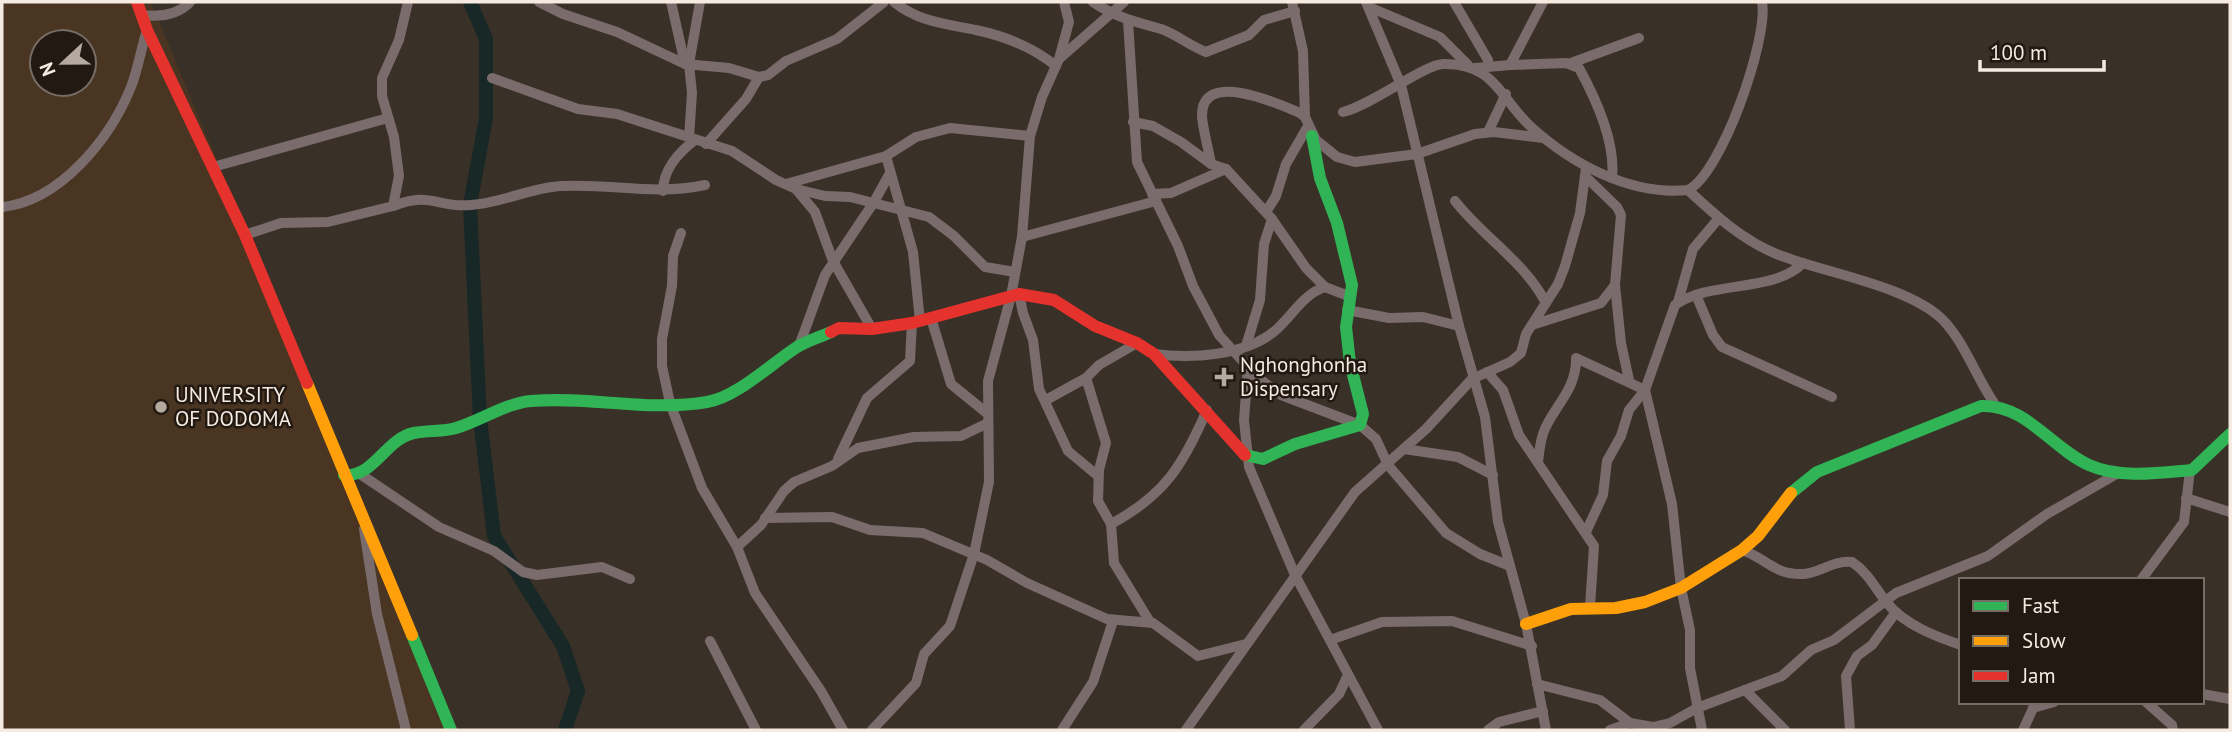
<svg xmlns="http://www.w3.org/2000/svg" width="2232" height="732" font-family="'PT Sans',sans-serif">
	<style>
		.built { fill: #493521; fill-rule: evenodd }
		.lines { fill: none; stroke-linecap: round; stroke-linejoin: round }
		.river { stroke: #172827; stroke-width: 14 }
		.street { stroke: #7a6c6c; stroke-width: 10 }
		.fast { stroke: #30b455; stroke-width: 12 }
		.slow { stroke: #ff9f0a; stroke-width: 12 }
		.jam { stroke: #e5322d; stroke-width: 12 }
		.poi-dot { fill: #b4aaa0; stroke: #211912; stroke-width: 2.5 }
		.labels { text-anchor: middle; stroke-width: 5; stroke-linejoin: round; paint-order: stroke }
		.poi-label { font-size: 21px; fill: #f6ebe1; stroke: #211912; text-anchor: start }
	</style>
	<rect width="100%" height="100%" fill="#393027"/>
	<path class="built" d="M2 2H151L454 730H2ZM42 42H84V84H42Z"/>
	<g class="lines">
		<path class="river" d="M470 2 486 39V118L470 205 480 419 494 536 563 646 578 691 565 730"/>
		<g class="street">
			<path d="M539 2 563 14 617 32 685 64 729 68 759 77"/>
			<path d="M671 2 685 64"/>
			<path d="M894 2C919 22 946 24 976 30 1004 36 1034 48 1056 66"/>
			<path d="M1093 2C1115 17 1136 22 1161 29 1176 34 1190 46 1206 52L1249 35 1264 20 1295 11"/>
			<path d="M1292 2 1303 51 1305 117"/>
			<path d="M1366 2 1401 85 1459 326 1485 417 1498 522 1526 624 1546 730"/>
			<path d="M1454 2 1488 60V67"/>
			<path d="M1369 7 1440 37 1468 65"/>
			<path d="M141 15C158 17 178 15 190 2"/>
			<path d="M1128 21 1137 162 1178 246 1193 286 1219 335 1257 377 1281 395 1360 425 1376 439 1388 465 1446 533 1480 554 1510 566"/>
			<path d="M1059 59 1124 2"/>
			<path d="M1571 63 1639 38"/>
			<path d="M1510 65 1566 63 1579 68C1596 99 1616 142 1612 178"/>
			<path d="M1475 68 1510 65 1543 2"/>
			<path d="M492 78 578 109 617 114 732 151 776 180 796 189 825 196 850 197 929 217 954 236 985 267 1015 272"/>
			<path d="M1343 112C1372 105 1423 65 1443 64 1494 63 1499 96 1529 125 1570 163 1630 196 1688 190 1721 175 1769 38 1762 2"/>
			<path d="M1133 122 1153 126 1181 142 1211 164 1226 169 1272 219 1306 268 1325 287 1351 297"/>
			<path d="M1488 132 1506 94"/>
			<path d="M689 138 692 93 689 64 700 2"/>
			<path d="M706 144 746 99 759 77 768 75 786 61 837 39 884 2"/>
			<path d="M886 156 913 252 920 321"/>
			<path d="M1211 164C1209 151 1202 126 1202 115 1202 69 1279 104 1300 113L1305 117 1316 140 1337 157 1355 162 1417 154 1475 134 1494 132 1544 138"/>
			<path d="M213 167 388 118"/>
			<path d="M786 184 886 156 916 137 950 128 1030 136"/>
			<path d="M796 189 815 212 833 261 872 329"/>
			<path d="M1688 190C1715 215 1743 241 1779 255 1825 273 1909 286 1943 320 1965 343 1976 377 1994 403"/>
			<path d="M663 191C663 170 679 152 695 140"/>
			<path d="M1152 194 1171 193 1226 169"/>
			<path d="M1455 201C1484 238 1524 261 1546 303"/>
			<path d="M393 206C432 191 436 208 471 205 502 203 529 188 561 186 612 183 651 196 705 185"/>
			<path d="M2 207C60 201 110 139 131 87 138 69 141 49 147 30"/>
			<path d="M1266 212 1276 196 1286 164 1308 126"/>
			<path d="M681 233 673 256 672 286 662 339V366L670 403 702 488 737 547 755 593 821 691 843 730"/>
			<path d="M245 235 281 223 328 222 393 206 399 176 394 137 382 96V78L399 40 408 2"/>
			<path d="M1022 237 1156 201"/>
			<path d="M1615 285 1621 343 1629 380"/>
			<path d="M1019 294 1023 313 1033 340 1039 389 1068 451 1098 476"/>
			<path d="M1696 295 1713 335 1722 347 1832 397"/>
			<path d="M1678 302 1693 249 1719 218"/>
			<path d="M1347 310 1389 318 1423 317 1459 326"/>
			<path d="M931 318 951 384 988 414"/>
			<path d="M1532 325 1601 303 1615 285 1621 215 1617 207 1586 177"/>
			<path d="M799 346 825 275 874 202 890 173"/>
			<path d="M1246 346 1260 300 1264 244 1272 219"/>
			<path d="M1154 354C1191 359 1246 356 1276 330 1292 316 1303 294 1325 287"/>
			<path d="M1248 367 1244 420 1249 467 1295 575 1378 730"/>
			<path d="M1487 372 1503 390 1519 435 1594 546 1590 607"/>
			<path d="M1086 378 1106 443 1099 470 1098 501 1111 524 1114 563 1150 622"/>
			<path d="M1046 400 1086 378 1099 365 1137 343"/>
			<path d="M1404 449 1458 457 1493 475"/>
			<path d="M838 459 867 398 910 361 912 323"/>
			<path d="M1538 462C1539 453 1540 443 1543 434 1551 409 1577 391 1576 358L1645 390 1672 504 1681 588 1690 630V668L1702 730"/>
			<path d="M360 474 439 527 494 551 523 572 537 575 602 567 630 579"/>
			<path d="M2186 498 2230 512"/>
			<path d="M765 518 832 517 870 530 923 533 987 560 1027 583 1107 619 1153 623 1198 656 1246 644"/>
			<path d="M1111 524C1165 495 1183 465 1207 410"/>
			<path d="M364 529 377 614 406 730"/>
			<path d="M1586 532 1603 495 1607 461 1621 436 1629 410 1645 390 1675 305C1710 280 1774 293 1803 263"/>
			<path d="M737 547 761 525 784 491 794 482 832 466 858 448 914 437 961 436 988 423"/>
			<path d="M1742 550C1766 558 1774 575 1803 574 1820 573 1833 560 1852 562 1869 573 1876 590 1888 604 1905 625 1937 637 1961 645"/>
			<path d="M2141 580 2184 522 2190 470"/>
			<path d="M1330 640 1382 622 1452 621 1532 646"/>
			<path d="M710 641 756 730"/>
			<path d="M1537 684 1600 700 1630 723 1653 727 1670 723 1697 708 1782 676 1811 650 1834 640 1896 593 1988 556 2047 514 2120 472"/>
			<path d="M1745 690 1785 730"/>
			<path d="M2202 694 2230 699"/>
			<path d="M2146 702 2172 725 2173 730"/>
			<path d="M2033 708 2054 702"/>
			<path d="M872 730 916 683 924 654 950 626 974 554 989 482 988 381 1011 296 1022 237 1030 136 1042 97 1059 59 1069 22 1064 2"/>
			<path d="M1062 730 1093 682 1113 621"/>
			<path d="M1186 730 1355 492 1426 429 1472 379 1510 362 1521 353 1526 334 1558 284 1565 266 1580 213 1586 168"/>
			<path d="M1304 730 1339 694 1348 675"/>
			<path d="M1488 730 1499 722 1543 711"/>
			<path d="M1610 730 1630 723"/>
			<path d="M1850 730 1846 676 1857 656 1872 645 1896 612"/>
			<path d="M2023 730 2036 702"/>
		</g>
		<g class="fast">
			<path d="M1245 455 1263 459 1295 444 1360 425 1363 414 1350 363 1346 327 1352 285 1337 223 1320 178 1312 136"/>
			<path d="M344 475C375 477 385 439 414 433 428 430 443 432 456 428 480 421 506 403 531 401 590 396 648 412 707 402 737 397 771 364 797 347 807 341 820 337 831 332"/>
			<path d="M1791 493 1817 472 1981 406C2026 404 2051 448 2089 465 2120 479 2159 473 2192 470L2230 434"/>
			<path d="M412 635 451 730"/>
		</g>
		<g class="slow">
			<path d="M307 383 412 635"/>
			<path d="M1526 624 1571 609 1616 608 1645 602 1681 588 1742 550 1758 536 1791 493"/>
		</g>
		<g class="jam">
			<path d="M137 2 147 30 245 235 307 383"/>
			<path d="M831 332 839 328 872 329 912 323 1019 294 1054 300 1095 326 1137 343 1154 354 1245 455"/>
		</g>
	</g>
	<g class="poi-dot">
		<path d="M1220.5 366.5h7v7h7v7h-7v7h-7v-7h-7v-7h7z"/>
		<circle cx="161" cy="407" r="7"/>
	</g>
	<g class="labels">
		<g class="poi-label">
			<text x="1240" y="372">Nghonghonha<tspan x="1240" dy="24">Dispensary</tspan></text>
			<text x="175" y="402">UNIVERSITY<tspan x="175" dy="24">OF DODOMA</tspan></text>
		</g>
	</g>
	<rect width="2232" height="732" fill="none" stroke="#f6ebe1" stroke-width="7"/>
	<rect x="1959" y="578" width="245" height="126" fill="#211912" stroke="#766d65" stroke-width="2"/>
	<rect x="1973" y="601" width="35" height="10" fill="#30b455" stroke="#766d65" stroke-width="2"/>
	<text x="2022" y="613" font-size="21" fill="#f6ebe1">Fast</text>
	<rect x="1973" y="636" width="35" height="10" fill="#ff9f0a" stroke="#766d65" stroke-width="2"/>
	<text x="2022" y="648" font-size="21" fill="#f6ebe1">Slow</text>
	<rect x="1973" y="671" width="35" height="10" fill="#e5322d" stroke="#766d65" stroke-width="2"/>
	<text x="2022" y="683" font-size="21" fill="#f6ebe1">Jam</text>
	<g transform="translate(63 63) rotate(248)"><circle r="33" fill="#211912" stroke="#766d65" stroke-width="2"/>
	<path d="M0-5L12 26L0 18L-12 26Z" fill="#b4aaa0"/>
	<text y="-10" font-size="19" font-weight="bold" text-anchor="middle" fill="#f6ebe1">N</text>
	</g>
	<path d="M1980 60v10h124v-10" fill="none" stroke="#f6ebe1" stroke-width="3.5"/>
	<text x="1990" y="60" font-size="21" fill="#f6ebe1" stroke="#211912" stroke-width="5" paint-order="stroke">100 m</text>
</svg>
